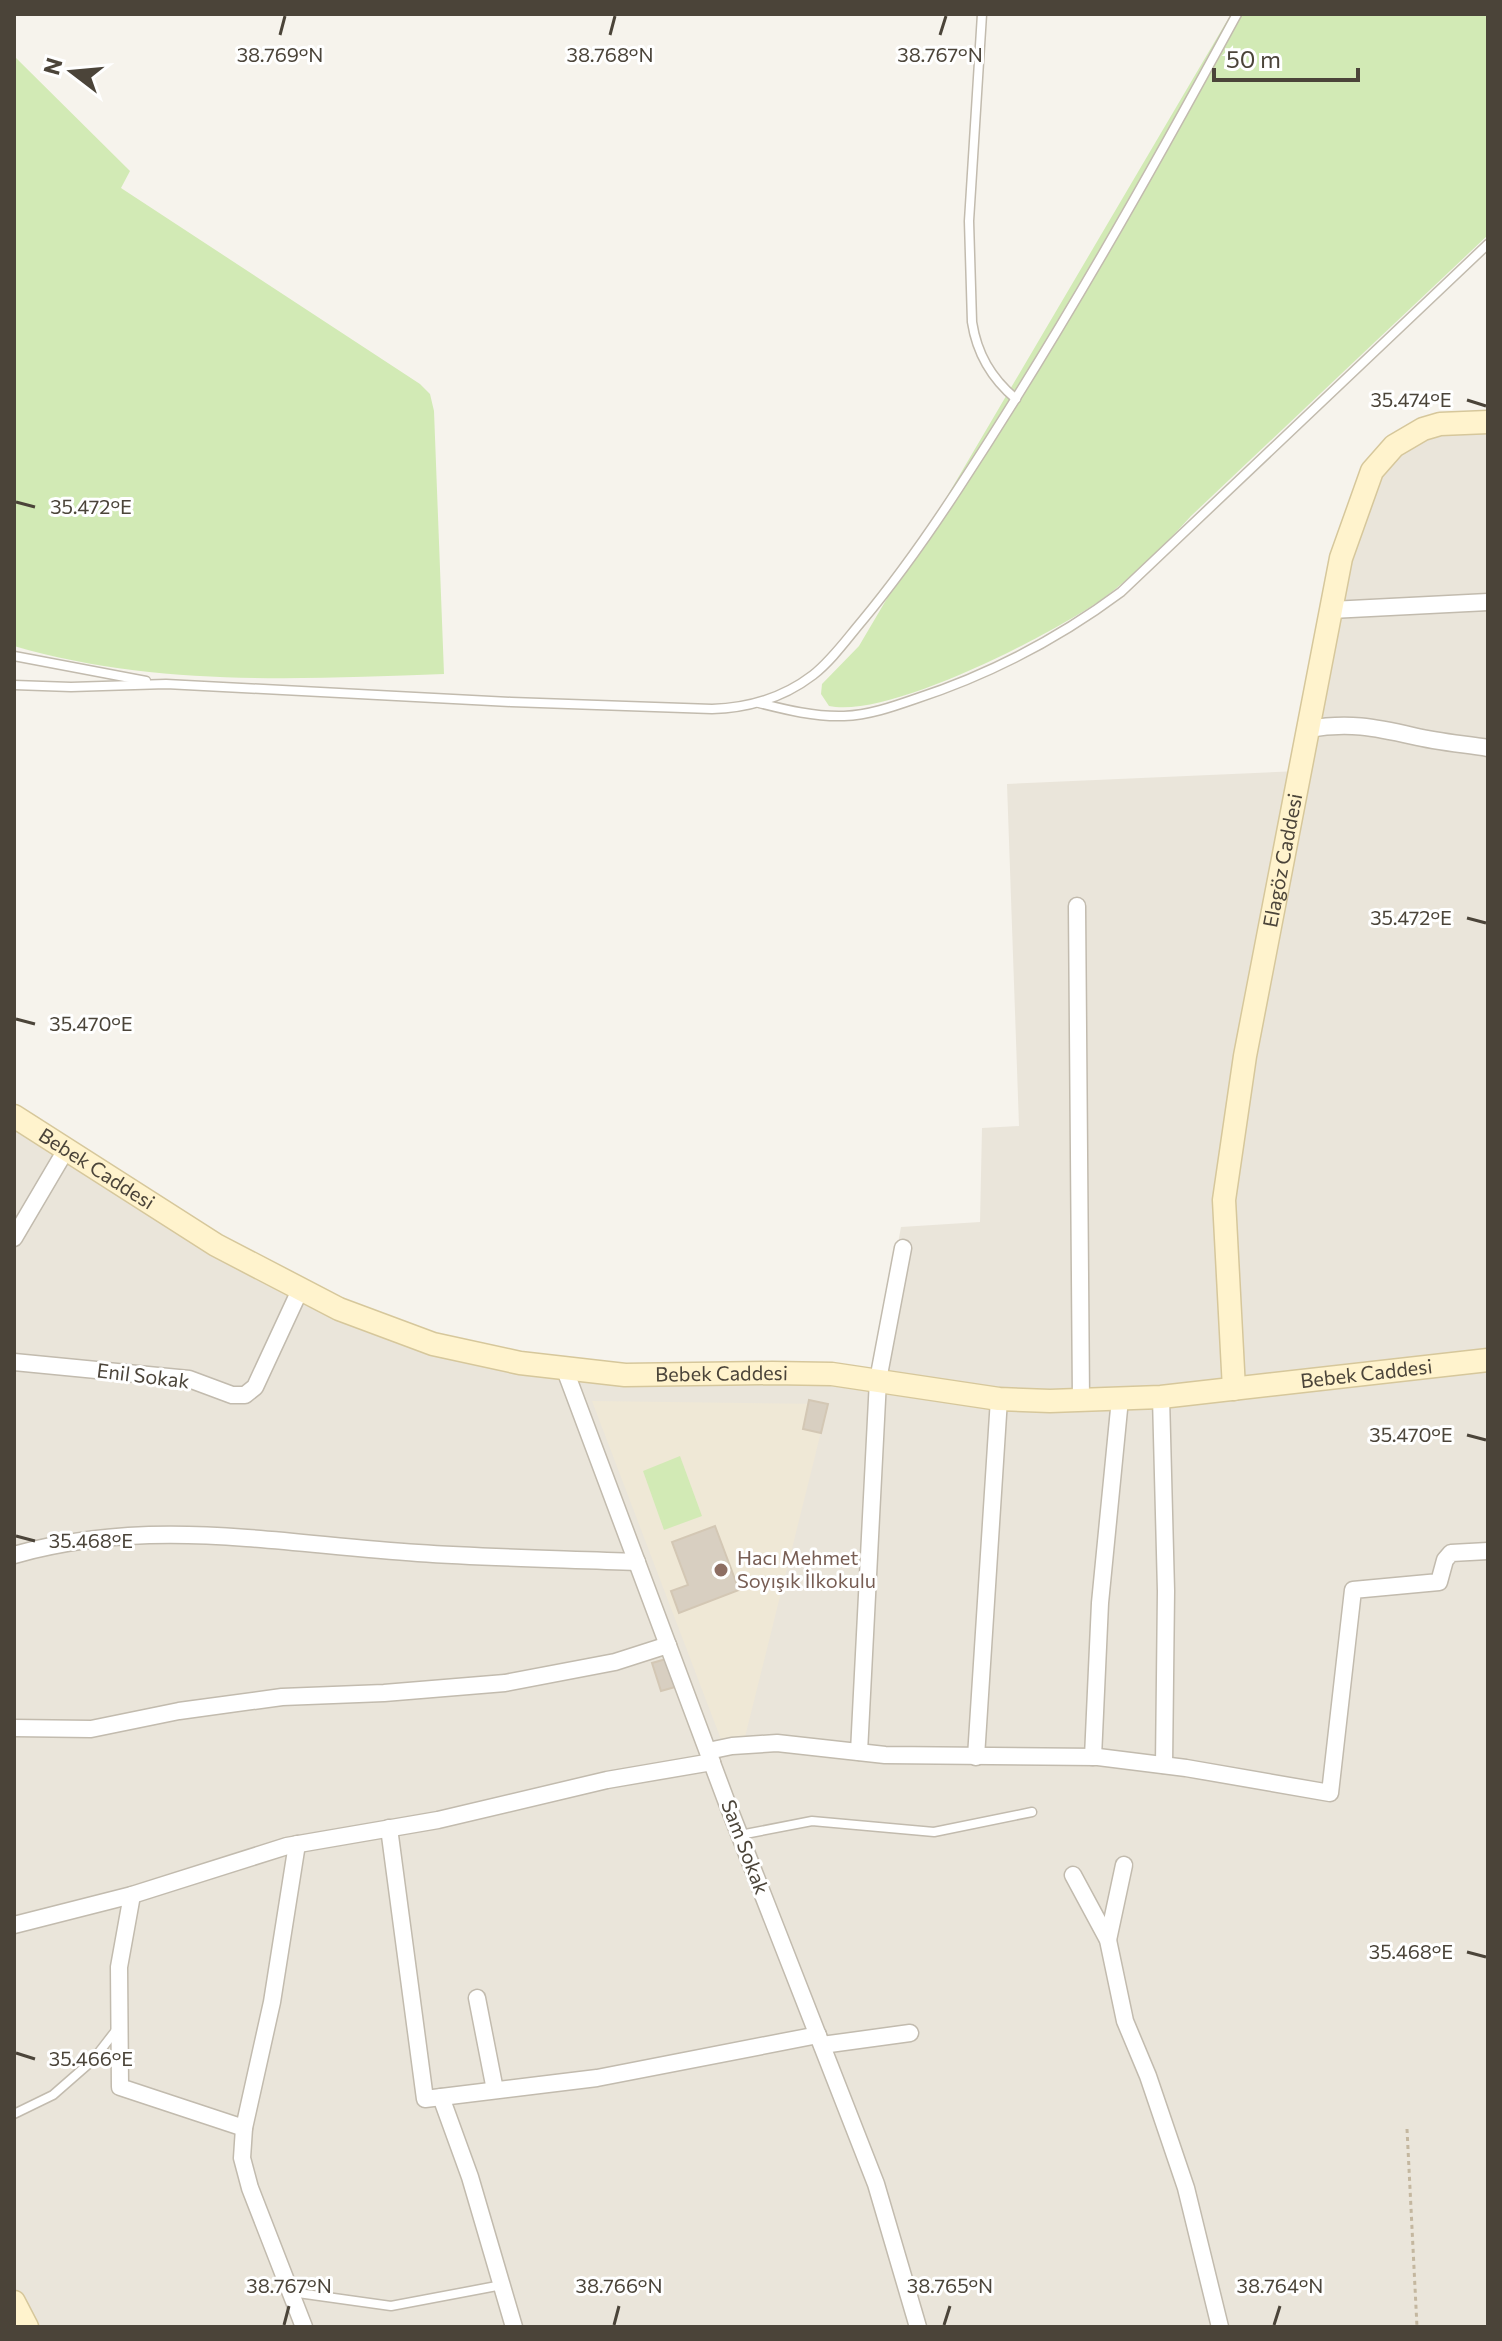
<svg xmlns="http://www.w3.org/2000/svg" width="1502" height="2341" font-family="Commissioner,sans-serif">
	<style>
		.residential { fill: #eae5da }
		.education { fill: #efe8d6 }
		.green { fill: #d2eab5 }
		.building { fill: #d8cfc1; stroke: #d3c7b4; stroke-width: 2 }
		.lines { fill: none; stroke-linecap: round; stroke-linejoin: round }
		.lane-casing { stroke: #c2bbae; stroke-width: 11 }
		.street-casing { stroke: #c2bbae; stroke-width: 19 }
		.secondary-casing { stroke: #d6c79b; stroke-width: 25 }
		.path { stroke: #c4b79f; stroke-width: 3; stroke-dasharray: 4 4; stroke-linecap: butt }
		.lane { stroke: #fff; stroke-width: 8 }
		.street { stroke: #fff; stroke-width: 16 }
		.secondary { stroke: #fff3cd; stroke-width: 22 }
		.ticks { fill: none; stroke: #4b4439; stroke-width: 3 }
		.education-dot { fill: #8d6e63; stroke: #fff; stroke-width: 3 }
		.labels { text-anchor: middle; stroke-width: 6; stroke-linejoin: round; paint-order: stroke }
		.street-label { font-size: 20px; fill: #4b4439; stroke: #fff }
		.education-label { font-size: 20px; fill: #785e54; stroke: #fff; text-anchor: start }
		.ticks-label { font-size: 20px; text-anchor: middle; fill: #4b4439; stroke: #fff; stroke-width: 6; stroke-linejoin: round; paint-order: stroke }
	</style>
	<rect width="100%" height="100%" fill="#f6f3ec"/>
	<path class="residential" d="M1488 423V2327H14V1117L278 1279 500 1357 873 1379 901 1227 980 1222 982 1128 1019 1126 1007 784 1298 771 1334 591 1394 446Z"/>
	<path class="education" d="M592 1401 828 1404 745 1737 722 1742Z"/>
	<g class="green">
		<path d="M1231 14H1488V235L1191 516C1163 547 1134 576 1101 600 1050 635 889 719 829 706L821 694 822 684 859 646Z"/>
		<path d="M14 56 130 171 121 188 420 384 430 394 434 411 444 674C300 679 154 687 14 646Z"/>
		<path d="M680 1456 702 1516 664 1530 643 1471Z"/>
	</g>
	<g class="building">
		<path d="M809 1400 828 1404 821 1433 803 1429Z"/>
		<path d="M715 1526 739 1590 679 1613 671 1591 688 1585 672 1542Z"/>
		<path d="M666 1659 675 1687 661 1691 652 1663Z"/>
	</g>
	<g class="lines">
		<defs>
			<g id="lane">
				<path d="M982 14 969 221 972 322C977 354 991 378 1016 399"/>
				<path d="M14 656 146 681"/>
				<path d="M14 685 71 687 166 684 511 702 712 709C749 708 783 698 813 675 832 660 846 640 862 621 897 579 928 535 958 489 1059 335 1149 176 1237 14"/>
				<path d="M759 703C787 710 815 717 844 716 869 715 892 707 915 699 991 674 1058 639 1121 592L1488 244"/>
				<path d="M740 1835 812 1821 934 1832 1032 1812"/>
				<path d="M14 2114 53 2095 93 2060 117 2029"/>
				<path d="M291 2292 391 2306 502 2285"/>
			</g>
			<g id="street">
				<path d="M1331 610 1488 602"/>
				<path d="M1308 729C1348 722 1374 727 1413 736 1438 742 1463 744 1488 748"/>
				<path d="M1077 906 1081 1400"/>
				<path d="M14 1238 67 1148"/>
				<path d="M14 1362 189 1379 232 1395H245L255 1387 300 1290"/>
				<path d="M565 1370 727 1803 876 2184 918 2327"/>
				<path d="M1161 1397 1166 1591 1164 1765"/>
				<path d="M14 1555C152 1516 279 1544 418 1553 491 1558 564 1559 637 1562"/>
				<path d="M14 1728 91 1729 179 1711 282 1697 384 1693 505 1683 615 1662 668 1645"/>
				<path d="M708 1751 732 1746 777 1743 885 1755 1098 1757 1186 1768 1330 1793 1353 1590 1439 1582 1445 1560 1451 1553 1488 1551"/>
				<path d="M859 1752 878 1380 903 1248"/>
				<path d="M976 1757 999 1399"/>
				<path d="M1093 1757 1100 1603 1120 1399"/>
				<path d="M389 1828 425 2099 597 2078 818 2035"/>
				<path d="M297 1844 272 2002 244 2128 242 2158 250 2188 304 2327"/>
				<path d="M1073 1875 1108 1940 1125 2021 1148 2076 1186 2188 1220 2327"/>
				<path d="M132 1895 119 1967 120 2087 244 2128"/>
				<path d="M14 1925 132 1895 287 1846 438 1820 607 1780 712 1762"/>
				<path d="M1108 1940 1124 1865"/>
				<path d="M477 1998 495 2090"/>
				<path d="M822 2045 910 2033"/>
				<path d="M441 2097 470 2177 514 2327"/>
			</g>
			<g id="secondary">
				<path id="s1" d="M14 1116 216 1245 339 1309 433 1344 520 1363 625 1375 772 1373 832 1374 999 1399 1050 1401 1161 1397 1488 1360"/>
				<path id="s2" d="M1234 1389 1224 1200 1245 1056 1341 558 1372 471 1394 446 1423 429 1440 424 1488 422"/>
				<path d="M14 2302 27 2327"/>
			</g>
		</defs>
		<use href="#lane" class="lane-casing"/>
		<use href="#street" class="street-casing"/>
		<use href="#secondary" class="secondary-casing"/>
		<path class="path" d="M1407 2129 1417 2327"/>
		<use href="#lane" class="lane"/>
		<use href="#street" class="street"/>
		<use href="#secondary" class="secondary"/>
	</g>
	<path class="ticks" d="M280 35 285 16M610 35 615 16M940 35 946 16M1467 400 1486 406M16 502 35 507M1467 918 1486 923M16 1019 35 1024M1467 1435 1486 1440M16 1536 35 1541M1467 1952 1486 1957M16 2053 35 2059M284 2325 289 2306M614 2325 619 2306M944 2325 950 2306M1274 2325 1280 2306"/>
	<circle class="education-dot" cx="721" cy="1570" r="8"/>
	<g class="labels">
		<g class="street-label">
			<text dy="7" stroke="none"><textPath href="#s2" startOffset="534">Elagöz Caddesi</textPath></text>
			<text dy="7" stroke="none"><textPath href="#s1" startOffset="98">Bebek Caddesi</textPath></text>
			<text dy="7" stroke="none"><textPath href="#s1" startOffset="770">Bebek Caddesi</textPath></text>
			<text dy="7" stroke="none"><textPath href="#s1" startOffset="1418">Bebek Caddesi</textPath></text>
			<text transform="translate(143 1376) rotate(7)" y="7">Enil Sokak</text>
			<text transform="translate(745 1847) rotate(69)" y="7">Sam Sokak</text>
		</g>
		<g class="education-label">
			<text x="737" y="1565">Hacı Mehmet<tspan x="737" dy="23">Soyışık İlkokulu</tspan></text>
		</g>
	</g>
	<g class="ticks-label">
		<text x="280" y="62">38.769°N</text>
		<text x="610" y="62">38.768°N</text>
		<text x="940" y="62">38.767°N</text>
		<text x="1411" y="407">35.474°E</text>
		<text x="91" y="514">35.472°E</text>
		<text x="1411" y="925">35.472°E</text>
		<text x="91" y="1031">35.470°E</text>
		<text x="1411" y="1442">35.470°E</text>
		<text x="91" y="1548">35.468°E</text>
		<text x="1411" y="1959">35.468°E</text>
		<text x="91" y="2066">35.466°E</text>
		<text x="289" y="2293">38.767°N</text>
		<text x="619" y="2293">38.766°N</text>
		<text x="950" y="2293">38.765°N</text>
		<text x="1280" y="2293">38.764°N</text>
	</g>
	<rect width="1502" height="2341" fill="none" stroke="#4b4439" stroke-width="32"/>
	<g transform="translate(72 72) rotate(286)" stroke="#ffffff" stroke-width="6" paint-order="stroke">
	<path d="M0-6L14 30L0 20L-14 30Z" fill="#4b4439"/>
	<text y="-12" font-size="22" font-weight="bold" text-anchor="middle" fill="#4b4439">N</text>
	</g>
	<path d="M1214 68v12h144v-12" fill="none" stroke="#4b4439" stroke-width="4"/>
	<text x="1226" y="68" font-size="24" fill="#4b4439" stroke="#ffffff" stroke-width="6" paint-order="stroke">50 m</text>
</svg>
